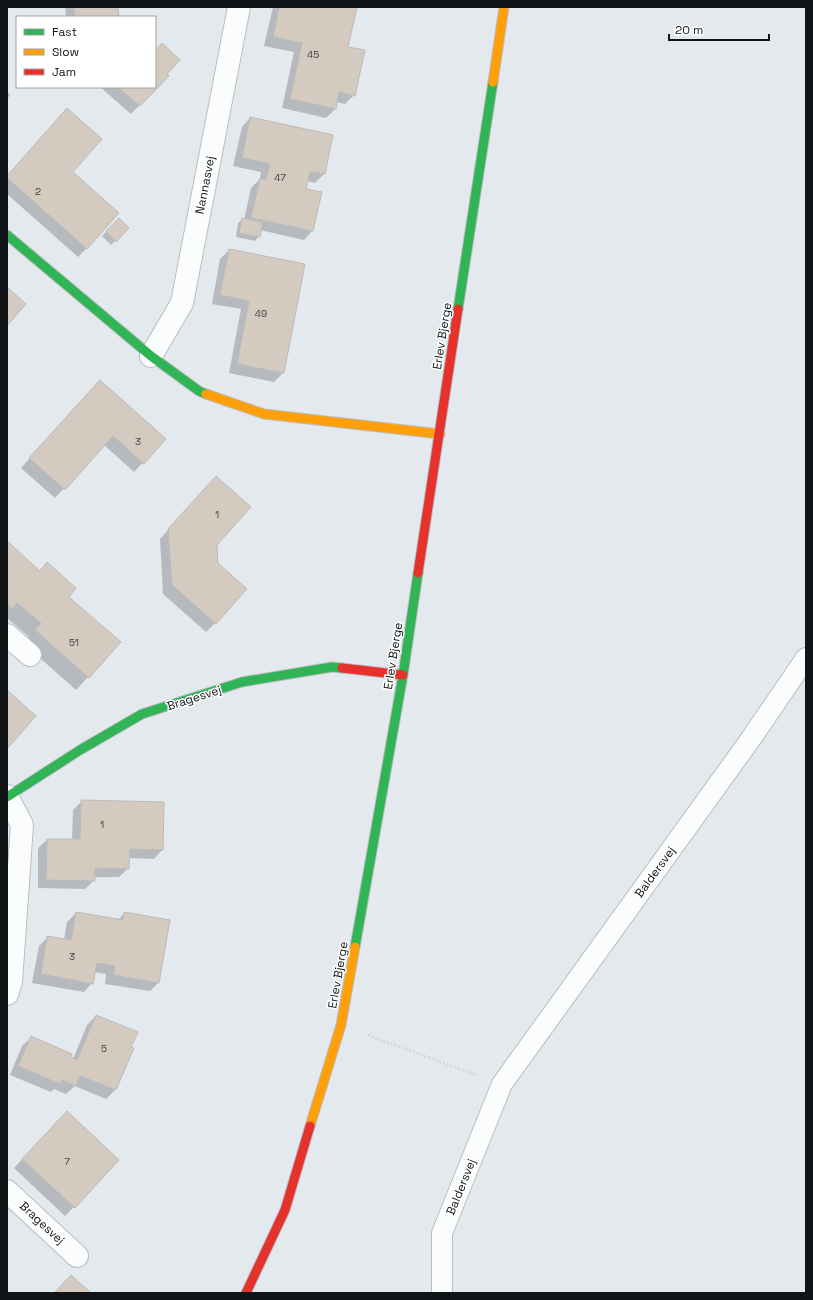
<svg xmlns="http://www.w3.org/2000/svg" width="813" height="1300" font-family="'Space Grotesk',sans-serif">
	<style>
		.shadow { fill: #0003 }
		.building { fill: #d5cac0; stroke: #babbbb }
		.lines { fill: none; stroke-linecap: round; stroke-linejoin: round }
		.lane-casing { stroke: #babdc1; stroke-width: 22 }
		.street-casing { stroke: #babdc1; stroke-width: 24 }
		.fast-casing { stroke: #babdc1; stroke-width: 11 }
		.slow-casing { stroke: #babdc1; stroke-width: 11 }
		.jam-casing { stroke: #babdc1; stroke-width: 11 }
		.path { stroke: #d4d5d6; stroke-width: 2.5; stroke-dasharray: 2 2; stroke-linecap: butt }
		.lane { stroke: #fbfcfc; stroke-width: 20 }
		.street { stroke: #fbfcfc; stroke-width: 22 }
		.fast { stroke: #30b455; stroke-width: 9 }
		.slow { stroke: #ff9f0a; stroke-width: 9 }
		.jam { stroke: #e5322d; stroke-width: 9 }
		.labels { text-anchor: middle; stroke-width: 3; stroke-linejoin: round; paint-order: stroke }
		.number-label { font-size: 10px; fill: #424241 }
		.street-label { font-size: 12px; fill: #111417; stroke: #fff }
	</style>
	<rect width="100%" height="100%" fill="#e4e9ee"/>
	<g class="shadow">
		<path d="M65 7H117L118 17H66Z"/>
		<path d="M273 7H356L347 47 354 95 345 104 336 102 335 109 326 118 282 108 294 52 264 46Z"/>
		<path d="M155 52 167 76 131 114 100 87H155Z"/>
		<path d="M7 92 10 95 7 99Z"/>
		<path d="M67 109 72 172 87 248 78 257 7 194V176Z"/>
		<path d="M250 118 332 135 324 174 315 183 307 181 305 190 321 193 312 231 304 240 260 230 259 236 255 241 236 237 238 223 243 219 244 220 251 188 260 179 261 172 233 166 242 127Z"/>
		<path d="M119 219 128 228 111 245 102 236Z"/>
		<path d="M229 250 304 265 283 373 274 382 229 373 241 309 212 304 220 259Z"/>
		<path d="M91 390 165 439 134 472 104 445 55 498 21 468Z"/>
		<path d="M207 486 216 545 215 623 206 632 163 594 160 539Z"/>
		<path d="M7 543 68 597 88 677 76 690 23 643 29 637 7 618Z"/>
		<path d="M82 801 162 850 154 859 128 858V868L119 877H94V880L85 889 38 888V848L47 840H72L73 810Z"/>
		<path d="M76 913 118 920 124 913 158 983 150 991 105 984 106 974 94 972 92 983 84 992 32 983 39 946 48 937 64 940 67 922Z"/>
		<path d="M96 1016 133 1048 115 1090 106 1099 75 1086 66 1094 54 1089 51 1092 10 1075 22 1046 31 1038 73 1059 87 1025Z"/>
		<path d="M58 1121 74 1207 65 1216 14 1168Z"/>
	</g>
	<g class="building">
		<path d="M74 7H118L119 17H75Z"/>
		<path d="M279 7H357L348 47 365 50 355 96 339 92 336 109 290 99 302 43 273 37Z"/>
		<path d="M162 43 180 60 167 74 169 76 140 106 118 87H155V51Z"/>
		<path d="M67 108 102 139 73 172 119 213 87 249 7 178V176Z"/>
		<path d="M250 117 333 135 325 174 310 172 306 189 322 192 313 231 251 218 260 178 266 180 270 164 242 158Z"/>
		<path d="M119 218 129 228 116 242 106 231Z"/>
		<path d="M242 218 263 222 260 237 239 233Z"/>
		<path d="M229 249 305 264 284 373 237 364 249 301 220 295Z"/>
		<path d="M7 287 26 304 7 326Z"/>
		<path d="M100 380 166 439 144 464 113 436 65 490 29 458Z"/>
		<path d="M216 476 251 507 217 545 218 563 247 589 216 624 172 585 168 529Z"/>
		<path d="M7 541 40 571 47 562 76 588 69 597 121 642 89 678 35 630 41 623 17 603 12 609 7 604Z"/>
		<path d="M7 690 36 716 7 749Z"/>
		<path d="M81 800 164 802 163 850 130 849 129 869 95 868V881L46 880 47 839H80Z"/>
		<path d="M76 912 123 920 124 912 170 920 159 983 113 975 115 966 97 963 93 984 41 974 47 936 71 940Z"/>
		<path d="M96 1015 138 1032 131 1047 134 1048 116 1090 80 1076 76 1086 62 1080 60 1084 18 1066 31 1036 72 1054 71 1057 77 1060Z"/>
		<path d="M67 1111 119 1160 75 1208 22 1159Z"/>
		<path d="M71 1275 91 1293H54Z"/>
	</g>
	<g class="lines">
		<defs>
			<path id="lane" d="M442 1293V1233L502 1084 750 740 806 658"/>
			<g id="street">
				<path d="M151 356 182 303 239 7"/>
				<path d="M7 635 30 655"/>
				<path d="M7 796 22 825 11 982 7 994"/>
				<path d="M7 1191 77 1256"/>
			</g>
			<g id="fast">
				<path d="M7 235 151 356 199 391 206 394"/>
				<path d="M458 309 493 82"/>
				<path d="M7 797 80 750 142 714 242 682 332 667 342 668"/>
				<path d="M355 947 403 675 418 573"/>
			</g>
			<g id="slow">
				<path d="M493 82 504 7"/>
				<path d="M206 394 264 414 440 434"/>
				<path d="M310 1126 341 1025 355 947"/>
			</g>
			<g id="jam">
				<path d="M418 573 458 309"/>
				<path d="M342 668 403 675"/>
				<path d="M246 1293 285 1210 310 1126"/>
			</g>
		</defs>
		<use href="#lane" class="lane-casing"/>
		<use href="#street" class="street-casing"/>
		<use href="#fast" class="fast-casing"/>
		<use href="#slow" class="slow-casing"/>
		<use href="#jam" class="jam-casing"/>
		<path class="path" d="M368 1035 476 1075"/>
		<use href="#lane" class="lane"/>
		<use href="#street" class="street"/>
		<use href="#fast" class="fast"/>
		<use href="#slow" class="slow"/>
		<use href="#jam" class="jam"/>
	</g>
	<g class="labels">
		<g class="number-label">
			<text x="313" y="58">45</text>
			<text x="280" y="181">47</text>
			<text x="38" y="195">2</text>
			<text x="261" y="317">49</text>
			<text x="138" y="445">3</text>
			<text x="217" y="518">1</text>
			<text x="74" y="646">51</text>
			<text x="102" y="828">1</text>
			<text x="72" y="960">3</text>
			<text x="104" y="1052">5</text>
			<text x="67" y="1165">7</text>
		</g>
		<g class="street-label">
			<text transform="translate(205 185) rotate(-79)" y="4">Nannasvej</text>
			<text transform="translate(442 336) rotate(-81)" y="4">Erlev Bjerge</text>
			<text transform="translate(393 656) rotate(-81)" y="4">Erlev Bjerge</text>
			<text transform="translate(194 698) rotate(-18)" y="4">Bragesvej</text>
			<text transform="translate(655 872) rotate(-54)" y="4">Baldersvej</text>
			<text transform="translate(338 975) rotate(-80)" y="4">Erlev Bjerge</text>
			<text transform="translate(461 1187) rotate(-68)" y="4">Baldersvej</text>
			<text transform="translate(42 1223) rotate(43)" y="4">Bragesvej</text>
		</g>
	</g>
	<rect width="813" height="1300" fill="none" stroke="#111417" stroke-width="16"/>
	<rect x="16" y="16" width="140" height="72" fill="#ffffff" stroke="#a0a1a2"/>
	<rect x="24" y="29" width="20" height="6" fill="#30b455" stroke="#a0a1a2"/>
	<text x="52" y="36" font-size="12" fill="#111417">Fast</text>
	<rect x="24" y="49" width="20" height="6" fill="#ff9f0a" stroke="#a0a1a2"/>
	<text x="52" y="56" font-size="12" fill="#111417">Slow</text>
	<rect x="24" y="69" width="20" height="6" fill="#e5322d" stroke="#a0a1a2"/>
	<text x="52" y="76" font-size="12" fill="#111417">Jam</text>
	<path d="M669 34v6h100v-6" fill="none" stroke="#111417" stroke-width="2"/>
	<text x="675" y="34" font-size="12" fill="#111417" stroke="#ffffff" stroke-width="3" paint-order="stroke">20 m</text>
</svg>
